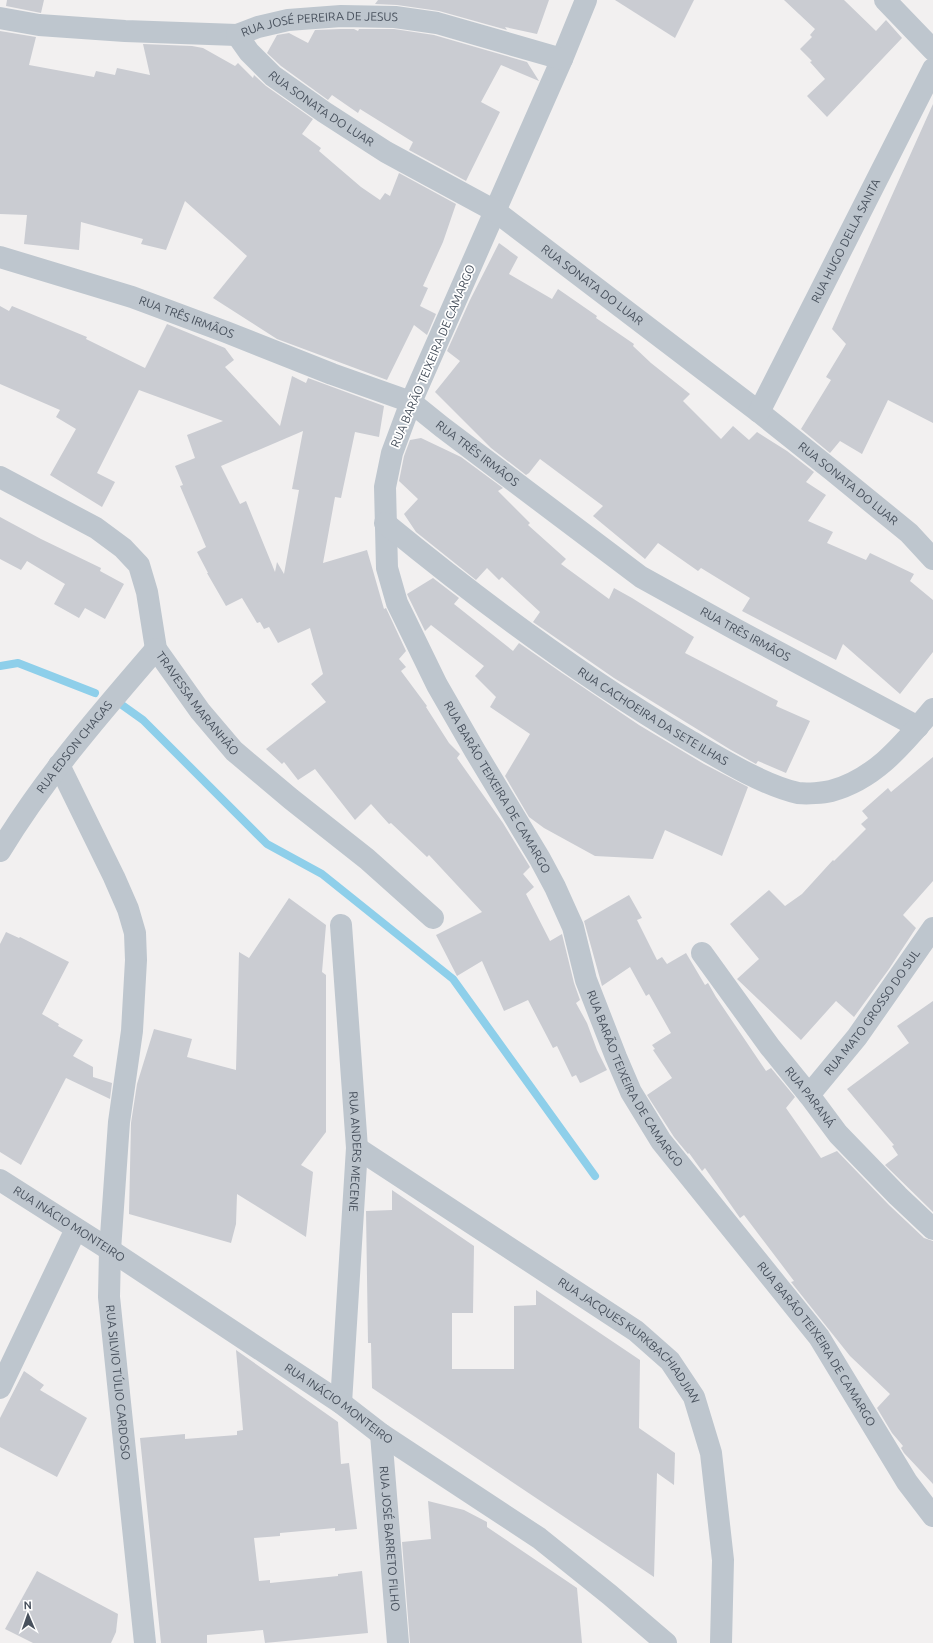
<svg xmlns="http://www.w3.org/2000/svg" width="933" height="1643" font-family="Ubuntu,sans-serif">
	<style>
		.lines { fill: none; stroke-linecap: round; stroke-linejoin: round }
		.stream { stroke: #8ecfea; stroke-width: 8 }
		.building { fill: #caccd2; fill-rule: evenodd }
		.minor { stroke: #bec6ce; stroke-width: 22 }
		.labels { text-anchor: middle; stroke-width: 3.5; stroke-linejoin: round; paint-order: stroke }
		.street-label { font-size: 12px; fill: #48515d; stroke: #fff }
	</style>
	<rect width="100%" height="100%" fill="#f2f0f0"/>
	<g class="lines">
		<g class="stream">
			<path d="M0 666 18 663 95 693"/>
			<path d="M122 705 143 720 267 844 322 874 453 979 595 1176"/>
		</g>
	</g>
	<g class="building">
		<path d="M7 0H44L41 13 6 6Z"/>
		<path d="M378 0H549L537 34 505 27 507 30 439 11 397 5 375 4Z"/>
		<path d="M615 0H694L675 38Z"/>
		<path d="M784 0H844L876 31 886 20 902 38 827 117 807 96 825 79 810 62 812 61 800 49 812 37 810 35 815 29Z"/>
		<path d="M341 29H354L358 31 359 29H394L434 35 527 62 539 81 501 65 481 102 500 112 466 181 409 150 413 142 360 109 358 113 332 95 328 100 281 66 267 53 277 35 289 33 308 43 315 30Z"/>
		<path d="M0 31 36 37 29 65 94 77 96 71 115 75 117 68 150 75 143 44 192 46 203 48 235 66 238 63 253 78 254 75 266 86 313 119 302 134 321 148 319 151 361 187 380 200 385 193 390 196 399 173 456 204 443 242 423 286 428 288 420 306 436 314 427 335 414 325 387 380 277 339 213 298 247 256 185 201 166 250 141 244 143 239 81 222 79 250 24 244 27 215 0 214Z"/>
		<path d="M933 104V423L888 400 862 454 840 441 830 453 801 429 831 380 826 377 846 344 832 329Z"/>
		<path d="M499 243 518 257 509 274 552 299 558 289 597 316 596 318 634 344 633 346 651 363 690 394 683 401 721 439 733 426 749 440 757 432 787 451 814 472 806 482 826 495 808 521 833 532 827 543 866 560 870 553 914 574 910 581 933 600V652L900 694 843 644 836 660 742 611 750 598 701 568 698 571 658 543 645 559 593 516 603 506 540 459 529 473 526 475 491 448 435 392 460 361 447 351 470 300Z"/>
		<path d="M0 306 9 311 12 306 87 337 86 339 145 368 167 324 225 348 234 360 225 367 280 426 292 376 306 383 308 378 384 406 379 437 355 432 341 498 335 497 323 563 367 550 384 609 386 608 406 651 399 659 406 667 401 671 427 706 426 707 449 743 460 754 457 758 503 823 530 867 523 874 534 887 526 894 550 941 562 934 574 983 580 1000 576 1003 587 1023 597 1050 607 1070 583 1082 580 1083 576 1075 572 1077 557 1046 553 1048 528 1000 504 1011 482 961 457 976 436 935 482 912 429 855 427 857 391 823 389 824 371 804 355 820 315 769 298 780 284 762 282 764 266 749 326 702 311 684 323 674 310 628 278 643 269 627 264 629 260 622 257 623 242 598 226 606 207 573H208L197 552 206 547 180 486 183 485 175 466 195 458 187 435 223 421 139 390 97 473 115 482 102 507 50 475 76 429 56 417 60 410 0 384ZM303 431 292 489 299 490 284 574 277 562 275 572 246 501 240 504 221 466Z"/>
		<path d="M421 438 461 457 503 488 498 491 530 523 528 525 566 559 561 564 609 599 614 588 632 598 694 637 685 653 778 701 776 706 810 721 786 773 758 761 756 764 731 750 614 678 533 622 540 612 502 577 499 580 487 568 476 580 416 532 404 514 418 499 399 481 404 456 410 440Z"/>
		<path d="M0 517 41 539 101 568 100 571 124 584 105 619 85 608 79 618 54 604 65 584 27 561 21 570 0 559Z"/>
		<path d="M433 578 459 598 454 604 513 651 519 643 562 673 639 725 704 764 748 787 722 856 665 830 653 859 595 856 544 828 529 817 505 776 530 734 490 707 496 697 475 676 484 666 431 625 425 631 407 594Z"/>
		<path d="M933 757V881L903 915 916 928 889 969 854 1017 836 1001 801 1040 737 979 759 959 730 924 769 890 785 906 802 894 833 860 834 861 866 829 861 824 868 818 862 811 888 788 891 792Z"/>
		<path d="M629 895 642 918 637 920 657 960 662 957 667 964 686 953 705 985 708 983 716 997 766 1071 771 1068 795 1097 786 1108 821 1158 837 1151 889 1205 924 1238 933 1241V1484L904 1453 901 1448 903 1446 892 1433 877 1408 890 1394 850 1356 791 1282 794 1281 744 1215 740 1218 705 1168 702 1171 689 1153 688 1154 674 1137 647 1095 672 1078 653 1050 655 1049 652 1045 671 1033 649 994 646 996 630 967 602 986 584 921Z"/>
		<path d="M289 898 326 925 322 972 326 975V1132L301 1165 313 1172 306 1237 237 1194 236 1224 231 1243 129 1214 131 1123 137 1084 154 1029 192 1039 187 1057 236 1070 239 952 249 958Z"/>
		<path d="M6 932 19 938 20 937 69 962 42 1014 59 1024 58 1026 83 1040 73 1056 93 1067V1077L112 1083 110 1099 66 1078 21 1165 0 1152V944Z"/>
		<path d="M933 1001V1212L885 1165 898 1155 892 1146 894 1145 847 1089 909 1043 897 1026Z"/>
		<path d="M392 1190 474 1246 473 1313H452V1369H514V1306L536 1305V1290L640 1360 639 1428 675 1453 674 1485 657 1473 654 1577 372 1388 371 1343H368L366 1211 392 1210Z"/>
		<path d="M236 1350 338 1422 341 1464 349 1463 354 1505 357 1529 335 1531V1528L280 1533V1536L254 1538 259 1581 270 1580V1583L338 1576V1574L362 1571 368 1633 265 1643 263 1630 207 1635V1643H161L140 1438 185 1434V1439L237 1435V1431L243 1430Z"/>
		<path d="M24 1371 44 1385 40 1390 87 1418 57 1477 0 1447V1418Z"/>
		<path d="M428 1501 464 1510 487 1522V1527L577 1588 582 1643H410L402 1542 431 1539Z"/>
		<path d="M37 1571 118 1614 116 1632 111 1643H33L5 1629Z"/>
	</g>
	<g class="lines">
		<g class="minor">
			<path id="s1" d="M586 0 562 59 411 402 392 453 385 487 387 568 397 603 437 685 475 751 540 859 555 887 573 927 586 980 616 1057 631 1092 661 1141 819 1337 907 1482 933 1516"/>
			<path d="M885 0 933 50"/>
			<path id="s2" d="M0 18 39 25 125 31 237 35 258 27 288 20 341 16 395 17 437 23 562 59"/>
			<path id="s3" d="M237 35 249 52 273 76 324 112 386 152 495 211 759 412 833 471 909 533 933 559"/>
			<path id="s4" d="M0 257 132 297 226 332 332 374 411 402 442 427 641 577 735 629 918 727"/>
			<path id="s5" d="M759 412 933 69"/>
			<path id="s6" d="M0 477 96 528 123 548 139 565 147 592 156 649 200 711 234 751 291 799 367 859 433 918"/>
			<path id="s7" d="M385 523C480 601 579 675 685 738 716 756 762 785 798 793 807 794 823 793 831 791 876 779 904 743 933 709"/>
			<path id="s8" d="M59 765 114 877 128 909 135 933 136 960 132 1031 119 1122 110 1250 109 1297 145 1643"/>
			<path id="s9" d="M0 851C45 777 100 714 156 649"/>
			<path id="s10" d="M341 925 357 1148 341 1403"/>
			<path id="s11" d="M702 953 770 1047 809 1095 838 1134 898 1196 933 1229"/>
			<path id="s12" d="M809 1095 857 1037 933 928"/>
			<path id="s13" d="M357 1148 636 1331 670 1361 694 1397 711 1453 723 1560 721 1643"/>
			<path id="s14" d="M0 1180 110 1250 341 1403 381 1434 539 1538 610 1595 666 1643"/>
			<path d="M0 1388 76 1229"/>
			<path id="s15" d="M381 1434 398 1643"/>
		</g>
	</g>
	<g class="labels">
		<g class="street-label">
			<text dy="4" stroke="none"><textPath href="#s2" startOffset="322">RUA JOSÉ PEREIRA DE JESUS</textPath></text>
			<text dy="4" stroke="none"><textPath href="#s3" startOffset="113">RUA SONATA DO LUAR</textPath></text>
			<text dy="4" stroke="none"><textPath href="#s5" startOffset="192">RUA HUGO DELLA SANTA</textPath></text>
			<text dy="4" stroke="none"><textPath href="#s3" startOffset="437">RUA SONATA DO LUAR</textPath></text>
			<text dy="4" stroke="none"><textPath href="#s4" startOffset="196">RUA TRÊS IRMÃOS</textPath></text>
			<text transform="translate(433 356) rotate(-67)" y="4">RUA BARÃO TEIXEIRA DE CAMARGO</text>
			<text dy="4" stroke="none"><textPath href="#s4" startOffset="520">RUA TRÊS IRMÃOS</textPath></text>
			<text dy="4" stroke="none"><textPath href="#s3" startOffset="761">RUA SONATA DO LUAR</textPath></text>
			<text dy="4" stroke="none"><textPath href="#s4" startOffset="844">RUA TRÊS IRMÃOS</textPath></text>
			<text dy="4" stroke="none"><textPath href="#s6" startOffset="320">TRAVESSA MARANHÃO</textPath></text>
			<text dy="4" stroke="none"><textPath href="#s7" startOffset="331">RUA CACHOEIRA DA SETE ILHAS</textPath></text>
			<text dy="4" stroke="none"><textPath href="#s9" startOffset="128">RUA EDSON CHAGAS</textPath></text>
			<text dy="4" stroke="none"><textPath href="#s1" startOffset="855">RUA BARÃO TEIXEIRA DE CAMARGO</textPath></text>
			<text dy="4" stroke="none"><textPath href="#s12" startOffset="104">RUA MATO GROSSO DO SUL</textPath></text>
			<text dy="4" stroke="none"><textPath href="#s1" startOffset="1179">RUA BARÃO TEIXEIRA DE CAMARGO</textPath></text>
			<text dy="4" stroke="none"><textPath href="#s11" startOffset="180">RUA PARANÁ</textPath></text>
			<text dy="4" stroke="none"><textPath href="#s10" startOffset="227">RUA ANDERS MECENE</textPath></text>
			<text dy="4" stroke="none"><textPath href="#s14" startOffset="82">RUA INÁCIO MONTEIRO</textPath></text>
			<text dy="4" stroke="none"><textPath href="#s13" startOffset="335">RUA JACQUES KURKBACHIADJIAN</textPath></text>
			<text dy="4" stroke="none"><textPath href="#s1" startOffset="1503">RUA BARÃO TEIXEIRA DE CAMARGO</textPath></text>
			<text dy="4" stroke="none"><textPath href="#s8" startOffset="636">RUA SILVIO TÚLIO CARDOSO</textPath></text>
			<text dy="4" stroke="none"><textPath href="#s14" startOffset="406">RUA INÁCIO MONTEIRO</textPath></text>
			<text dy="4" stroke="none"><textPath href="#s15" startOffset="105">RUA JOSÉ BARRETO FILHO</textPath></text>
		</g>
	</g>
	<g transform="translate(28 1615) rotate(358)" stroke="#ffffff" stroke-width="3" paint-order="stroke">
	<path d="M0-3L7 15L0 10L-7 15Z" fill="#48515d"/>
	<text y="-6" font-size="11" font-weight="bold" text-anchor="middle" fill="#48515d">N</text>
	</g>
</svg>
